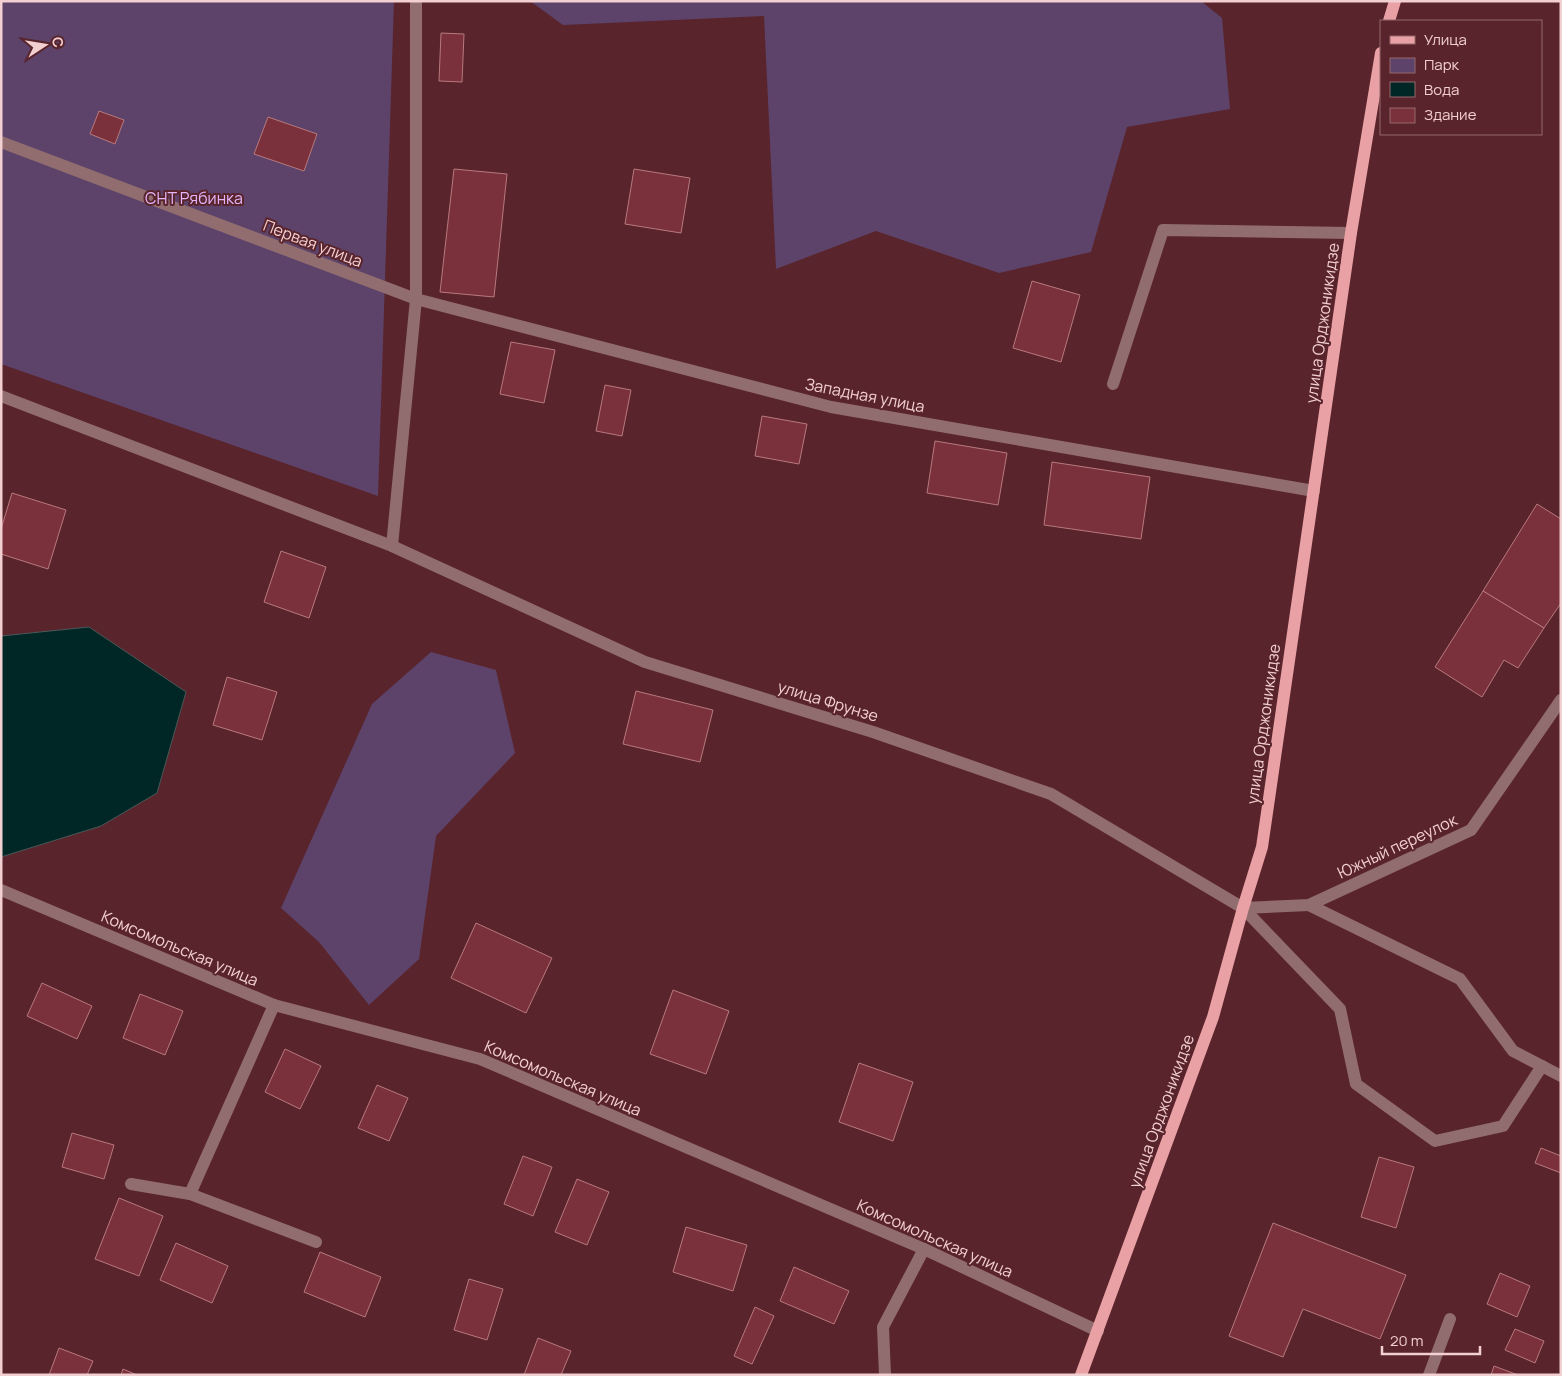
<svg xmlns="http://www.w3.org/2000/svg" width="1562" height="1376" font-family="Manrope,sans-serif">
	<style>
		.green { fill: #5d436a }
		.water { fill: #002625; stroke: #495959 }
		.building { fill: #7b313b; stroke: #b7797e }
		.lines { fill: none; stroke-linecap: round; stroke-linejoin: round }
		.minor { stroke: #916d70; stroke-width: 12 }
		.major { stroke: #eaa1a6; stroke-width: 12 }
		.labels { text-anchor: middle; stroke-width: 4; stroke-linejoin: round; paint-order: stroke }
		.park-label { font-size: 16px; fill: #e3b5fb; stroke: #59242b }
		.street-label { font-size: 16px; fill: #f2cfd1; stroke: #59242b }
	</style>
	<rect width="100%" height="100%" fill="#59242b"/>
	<g class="green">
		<path d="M1 1H394L378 496 1 364Z"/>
		<path d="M530 1H1201L1222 18 1230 109 1127 127 1091 252 999 273 876 231 776 269 764 16 563 25Z"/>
		<path d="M431 652 496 670 515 753 436 836 419 959 369 1005 319 942 281 908 372 704Z"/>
	</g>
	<path class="water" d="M89 627 186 692 157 793 101 826 1 857V636Z"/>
	<g class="building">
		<path d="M441 33 464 34 462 82 439 81Z"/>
		<path d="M99 111 124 120 115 144 90 134Z"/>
		<path d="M268 117 317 134 304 171 254 154Z"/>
		<path d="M454 169 507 174 494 297 440 292Z"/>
		<path d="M634 169 690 178 681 233 625 224Z"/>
		<path d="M1032 281 1080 295 1061 362 1013 348Z"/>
		<path d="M511 342 555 350 544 403 500 394Z"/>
		<path d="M605 385 631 390 622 436 596 431Z"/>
		<path d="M762 416 807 424 799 464 755 456Z"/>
		<path d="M935 441 1007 453 998 505 927 493Z"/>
		<path d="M1052 462 1150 477 1141 539 1044 525Z"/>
		<path d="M12 493 66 510 48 569 1 554V529Z"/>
		<path d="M1537 504 1561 519V603L1544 628 1483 591Z"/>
		<path d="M281 551 326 567 309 618 264 602Z"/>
		<path d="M1483 591 1544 628 1518 668 1504 660 1482 697 1435 667Z"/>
		<path d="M227 677 277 692 262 740 213 725Z"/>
		<path d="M636 691 713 710 700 762 623 744Z"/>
		<path d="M476 923 552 958 526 1013 451 978Z"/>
		<path d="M42 983 92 1006 77 1039 27 1016Z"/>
		<path d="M673 990 729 1011 706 1074 650 1054Z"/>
		<path d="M140 994 183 1011 165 1055 123 1038Z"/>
		<path d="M285 1049 321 1066 300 1109 265 1092Z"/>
		<path d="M859 1063 913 1082 893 1141 839 1122Z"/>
		<path d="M377 1085 408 1098 389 1141 358 1128Z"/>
		<path d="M72 1133 114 1145 104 1179 62 1167Z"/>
		<path d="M1541 1148 1561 1156V1173L1535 1163Z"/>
		<path d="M523 1156 552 1167 533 1216 504 1204Z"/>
		<path d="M1379 1157 1414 1167 1396 1228 1361 1217Z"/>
		<path d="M577 1179 609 1192 587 1245 555 1232Z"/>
		<path d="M119 1198 163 1216 139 1276 95 1259Z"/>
		<path d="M1273 1223 1406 1275 1380 1339 1303 1309 1283 1357 1229 1336Z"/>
		<path d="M686 1227 747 1245 733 1291 673 1272Z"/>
		<path d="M176 1243 228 1266 212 1303 160 1280Z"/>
		<path d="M320 1252 381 1277 365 1317 304 1292Z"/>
		<path d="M794 1267 849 1291 834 1324 780 1301Z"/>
		<path d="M1500 1273 1530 1286 1517 1317 1487 1304Z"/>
		<path d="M469 1279 503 1289 487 1340 454 1330Z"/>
		<path d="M755 1307 774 1316 752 1364 734 1356Z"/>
		<path d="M1515 1329 1544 1341 1535 1363 1505 1350Z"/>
		<path d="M538 1338 571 1351 561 1375H524Z"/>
		<path d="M59 1348 93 1361 87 1375H49Z"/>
		<path d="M1494 1366 1518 1375H1491Z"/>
		<path d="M123 1369 137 1375H121Z"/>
	</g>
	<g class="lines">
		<g class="minor">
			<path d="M1 142 416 299 831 407 1314 491"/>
			<path d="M1113 384 1163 230 1351 233"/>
			<path d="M1 396 392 546 645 662 873 732 1051 794 1243 908 1340 1009 1356 1084 1435 1141 1503 1126 1542 1066"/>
			<path d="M392 546 416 299V1"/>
			<path d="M1 890 274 1005 480 1059 924 1249 1098 1331"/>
			<path d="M1309 905 1460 979 1513 1051 1561 1076"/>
			<path d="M1243 908 1309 905 1471 830 1561 700"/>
			<path d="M131 1184 190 1194 316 1242"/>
			<path d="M190 1194 274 1005"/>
			<path d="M885 1375 883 1327 924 1249"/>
			<path d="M1429 1375 1450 1319"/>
		</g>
		<g class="major">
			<path d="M1389 21 1395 1"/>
			<path d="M1081 1375 1213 1017 1243 908 1262 847 1351 233 1381 53"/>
		</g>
	</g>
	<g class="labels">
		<g class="park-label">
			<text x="194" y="204">СНТ Рябинка</text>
		</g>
		<g class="street-label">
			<text transform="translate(313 243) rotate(21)" y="6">Первая улица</text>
			<text transform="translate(1322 323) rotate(-82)" y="6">улица Орджоникидзе</text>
			<text transform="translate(865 395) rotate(11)" y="6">Западная улица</text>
			<text transform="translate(828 701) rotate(17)" y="6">улица Фрунзе</text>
			<text transform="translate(1263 724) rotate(-82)" y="6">улица Орджоникидзе</text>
			<text transform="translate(1397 846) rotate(-25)" y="6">Южный переулок</text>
			<text transform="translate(180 948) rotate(23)" y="6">Комсомольская улица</text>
			<text transform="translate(563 1078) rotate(23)" y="6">Комсомольская улица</text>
			<text transform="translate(1161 1111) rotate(-70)" y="6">улица Орджоникидзе</text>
			<text transform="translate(935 1238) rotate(24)" y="6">Комсомольская улица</text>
		</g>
	</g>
	<rect width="1562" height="1376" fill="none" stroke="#f2cfd1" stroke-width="5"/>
	<rect x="1380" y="20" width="162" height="115" fill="#59242b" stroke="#96686d"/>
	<rect x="1390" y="36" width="25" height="8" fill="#eaa1a6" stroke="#96686d"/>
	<text x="1424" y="45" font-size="15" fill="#f2cfd1">Улица</text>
	<rect x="1390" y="58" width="25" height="15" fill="#5d436a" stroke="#96686d"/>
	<text x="1424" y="70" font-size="15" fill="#f2cfd1">Парк</text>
	<rect x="1390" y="82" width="25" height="15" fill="#002625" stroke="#96686d"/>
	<text x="1424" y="95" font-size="15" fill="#f2cfd1">Вода</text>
	<rect x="1390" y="108" width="25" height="15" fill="#7b313b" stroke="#96686d"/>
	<text x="1424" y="120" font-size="15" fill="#f2cfd1">Здание</text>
	<g transform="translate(45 45) rotate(78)" stroke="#59242b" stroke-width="4" paint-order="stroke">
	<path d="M0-4L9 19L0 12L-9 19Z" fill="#f2cfd1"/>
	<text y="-8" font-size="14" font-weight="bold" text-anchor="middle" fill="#f2cfd1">С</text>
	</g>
	<path d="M1382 1346v8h98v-8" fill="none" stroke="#f2cfd1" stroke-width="2.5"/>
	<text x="1390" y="1346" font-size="15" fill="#f2cfd1" stroke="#59242b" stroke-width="4" paint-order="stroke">20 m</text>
</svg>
